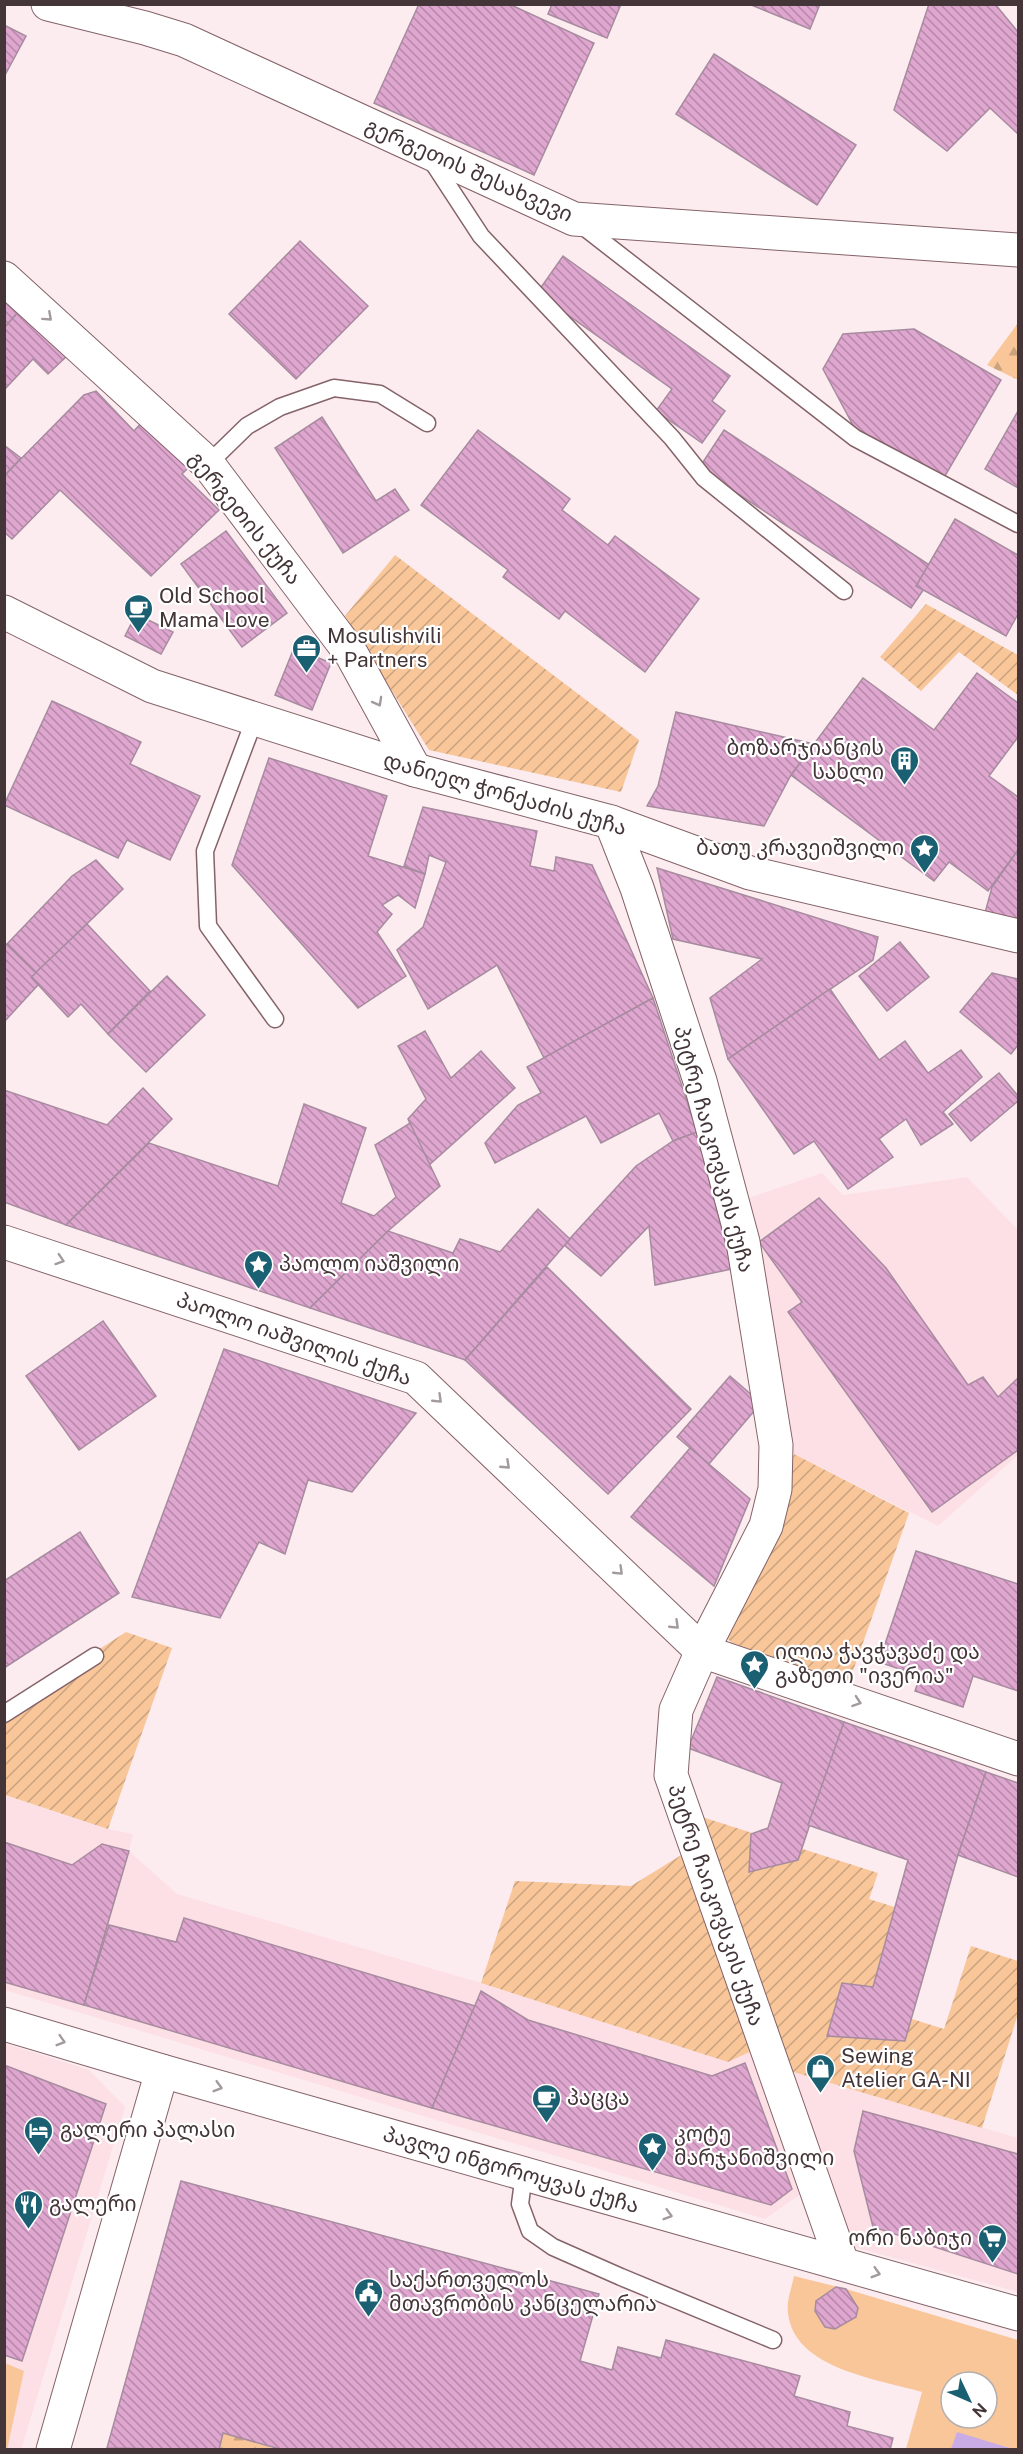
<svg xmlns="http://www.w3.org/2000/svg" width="1023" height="2454" font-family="'Public Sans','Noto Sans Georgian',sans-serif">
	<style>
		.built { fill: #fde0e5 }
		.forest { fill: url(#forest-firs) }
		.park { fill: #f8c699; fill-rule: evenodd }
		.garden { fill: url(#garden-furrows) }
		.water { fill: #c9ace5 }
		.building { fill: url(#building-back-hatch); stroke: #a78b9f; stroke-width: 1.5 }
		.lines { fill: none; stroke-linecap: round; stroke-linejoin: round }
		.service-casing { stroke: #846369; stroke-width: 19 }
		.minor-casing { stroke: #846369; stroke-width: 35 }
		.tertiary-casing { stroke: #846369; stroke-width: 35 }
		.service { stroke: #fff; stroke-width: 16 }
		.minor { stroke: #fff; stroke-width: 33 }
		.tertiary { stroke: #fff; stroke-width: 33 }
		.oneway { stroke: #a29a9c }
		.labels { text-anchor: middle; stroke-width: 4.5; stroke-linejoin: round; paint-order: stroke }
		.street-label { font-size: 21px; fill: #443538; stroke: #fff }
		.poi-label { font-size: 21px; fill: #443538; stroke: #fff; text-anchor: start }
	</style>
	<defs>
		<pattern id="forest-firs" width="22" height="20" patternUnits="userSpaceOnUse" patternTransform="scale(1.5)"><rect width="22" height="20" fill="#f8c699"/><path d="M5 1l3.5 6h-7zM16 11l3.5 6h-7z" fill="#caa27e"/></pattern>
		<pattern id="garden-furrows" width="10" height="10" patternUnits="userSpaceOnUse" patternTransform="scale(1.5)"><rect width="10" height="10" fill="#f8c699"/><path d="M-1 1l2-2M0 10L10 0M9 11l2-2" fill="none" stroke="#caa27e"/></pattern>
		<pattern id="building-back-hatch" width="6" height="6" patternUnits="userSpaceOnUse" patternTransform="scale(1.5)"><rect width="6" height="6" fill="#dfa6cf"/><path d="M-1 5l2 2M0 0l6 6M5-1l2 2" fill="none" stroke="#b688a9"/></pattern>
	</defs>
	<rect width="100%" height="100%" fill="#fcecef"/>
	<g class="built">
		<path d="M822 1173 843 1195 967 1177 1018 1230V1455L938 1526 794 1454 740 1201Z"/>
		<path d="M4 1795 108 1829 133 1834 129 1851 177 1894 481 1983 728 2062 756 2049 805 2191 765 2219 5 1990Z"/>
		<path d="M4 2043 89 2070 125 2107 21 2450 4 2449Z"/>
		<path d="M790 2071 1018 2138V2292L854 2247Z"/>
	</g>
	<g class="forest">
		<path d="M1018 323V380L987 365Z"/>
		<path d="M223 2433 271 2446 270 2449 219 2450Z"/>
	</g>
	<g class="park">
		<path d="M794 2276 846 2289 1018 2340V2449H906L922 2392C878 2379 794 2369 788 2313 786 2302 792 2287 794 2276ZM951 2382H987V2418H951Z"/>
		<path d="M5 2363 24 2371 7 2450 4 2449Z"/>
	</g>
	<g class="garden">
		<path d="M395 555 639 740 621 792 429 750 345 616Z"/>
		<path d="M926 604 1018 655V695L959 652 921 691 880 657Z"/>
		<path d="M794 1454 909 1513 848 1685 732 1643 724 1635 784 1491Z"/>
		<path d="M126 1632 172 1648 108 1829 5 1795V1710Z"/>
		<path d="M699 1816 878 1873 869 1899 907 1911 877 2008 944 2029 971 1946 1018 1961V2014L982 2128 790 2071Z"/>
		<path d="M683 1854 756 2049 728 2062 481 1983 515 1881 631 1886Z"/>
	</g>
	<path class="water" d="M957 2432 1013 2449H951Z"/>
	<g class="building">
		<path d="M419 4H509L594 43 534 175 374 103Z"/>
		<path d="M552 4H621L607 38 548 14Z"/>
		<path d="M749 4H820L810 29Z"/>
		<path d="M929 4H995L1018 32V134L990 108 947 151 894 110Z"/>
		<path d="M4 25 26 36 4 77Z"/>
		<path d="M714 54 856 145 817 205 676 114Z"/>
		<path d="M300 241 368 306 296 379 229 314Z"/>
		<path d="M563 256 730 376 712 401 725 411 702 443 656 411 672 389 537 293Z"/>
		<path d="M4 298 20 310 4 328Z"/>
		<path d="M20 310 67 356 48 374 33 359 4 390V328Z"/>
		<path d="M914 329 1001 380 942 481 855 429 823 369 843 334Z"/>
		<path d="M96 391 134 431 143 421 189 467 182 474 219 510 151 576 60 490 12 539 4 532V476L84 395Z"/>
		<path d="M1018 411V488L985 469Z"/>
		<path d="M322 417 376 501 395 489 409 510 343 553 275 448Z"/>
		<path d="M478 430 570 499 562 510 608 545 615 536 699 599 645 672 565 611 559 619 503 577 508 570 421 505Z"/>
		<path d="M724 430 937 570 911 608 699 468Z"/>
		<path d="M4 445 21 458 4 476Z"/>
		<path d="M955 519 1018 555V614L1006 636 916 586Z"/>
		<path d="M226 531 287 613 242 647 181 564Z"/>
		<path d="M136 614 173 632 161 654 125 636Z"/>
		<path d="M294 648 331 663 312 710 275 695Z"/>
		<path d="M977 673 1018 703V737L989 776 1018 797V850L988 891 949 862 934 881 791 775 863 678 934 730Z"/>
		<path d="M52 701 141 742 130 764 200 796 170 860 127 840 118 858 4 805Z"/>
		<path d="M676 712 814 744 791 775 764 826 647 806 658 786Z"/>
		<path d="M269 758 387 796 368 856 425 874 415 908 398 895 382 905 392 914 377 932 406 976 358 1008 232 865Z"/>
		<path d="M423 807 537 831 530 866 554 871 556 857 592 865 653 998 544 1058 497 965 428 1009 397 950 423 927 446 862 429 855 425 874 404 866Z"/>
		<path d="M1018 850V921L985 913 992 887Z"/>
		<path d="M96 860 123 889 36 973 7 944 72 876Z"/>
		<path d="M657 868 878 937 873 960 728 1059 710 998 762 959 673 939Z"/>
		<path d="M87 924 150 991 108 1034 81 1004 68 1017 31 977Z"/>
		<path d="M4 942 36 973 31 977 38 985 4 1022Z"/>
		<path d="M900 942 929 977 887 1011 859 976Z"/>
		<path d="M992 973 1018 979V1045L1011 1054 960 1012Z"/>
		<path d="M167 976 205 1015 146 1072 108 1034Z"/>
		<path d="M830 989 879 1060 905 1041 928 1073 961 1050 982 1077 943 1112 953 1124 921 1145 906 1119 879 1139 893 1157 848 1189 814 1141 794 1154 728 1059Z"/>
		<path d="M653 998 697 1132 673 1141 659 1113 601 1143 586 1116 495 1163 485 1143 518 1105 541 1093 527 1067Z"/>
		<path d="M425 1031 451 1078 481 1051 515 1088 428 1166 408 1119 426 1099 398 1046Z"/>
		<path d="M999 1073 1018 1096V1101L971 1141 949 1114Z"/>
		<path d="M143 1088 172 1119 66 1225 4 1202V1090L107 1125Z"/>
		<path d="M304 1104 366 1128 341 1203 374 1216 396 1197 375 1145 410 1123 440 1186 388 1231 310 1308 66 1225 149 1143 278 1186Z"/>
		<path d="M697 1132 732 1269 655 1285 649 1226 601 1276 564 1245 636 1166 673 1141Z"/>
		<path d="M819 1198 886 1268 968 1385 983 1377 998 1397 1018 1378V1450L932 1512 788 1312 802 1302 759 1242Z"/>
		<path d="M538 1209 570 1239 465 1360 310 1308 388 1231 453 1253 460 1239 500 1252Z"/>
		<path d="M547 1267 691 1409 608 1494 465 1360Z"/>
		<path d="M103 1321 156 1396 79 1450 26 1376Z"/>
		<path d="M224 1349 416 1413 352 1492 308 1480 285 1554 259 1542 220 1618 132 1597Z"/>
		<path d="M730 1376 761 1403 709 1464 677 1437Z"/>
		<path d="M690 1448 750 1499 714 1586 631 1517Z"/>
		<path d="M80 1532 119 1593 4 1668V1581Z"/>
		<path d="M916 1551 1018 1584V1691L973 1676 963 1707 915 1691 920 1676 879 1662Z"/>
		<path d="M717 1677 844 1722 798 1860 749 1872 751 1834 768 1828 782 1783 688 1748Z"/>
		<path d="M844 1722 986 1772 958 1855 905 2041 827 2036 842 1983 873 1987 908 1860 808 1825Z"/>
		<path d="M986 1772 1018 1783V1877L958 1855Z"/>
		<path d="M4 1842 72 1865 102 1844 129 1851 84 2005 4 1982Z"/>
		<path d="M184 1918 475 2006 432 2108 84 2005 109 1925 176 1942Z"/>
		<path d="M481 1991 528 2020 712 2076 745 2063 792 2189 771 2205 432 2108Z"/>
		<path d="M4 2065 106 2104 22 2361 4 2355Z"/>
		<path d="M863 2111 1018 2154V2274L873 2227 854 2151Z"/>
		<path d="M181 2181 599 2294 580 2361 612 2370 618 2347 661 2358 666 2340 800 2376 794 2396 850 2412 847 2426 893 2438 890 2450H283L223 2433 219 2450 107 2448Z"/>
		<path d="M836 2287 846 2289 858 2308 856 2317 835 2329 825 2327 815 2311 816 2301Z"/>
	</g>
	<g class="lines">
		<defs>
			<g id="service">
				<path d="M430 158 481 236 672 438 704 478 844 591"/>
				<path d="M580 224 855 438 1018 524"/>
				<path d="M208 464 247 426 280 407 334 388 380 394 427 423"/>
				<path d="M255 718 205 851 208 926 275 1019"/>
				<path d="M4 1714 95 1656"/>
				<path d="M524 2174 520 2204 530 2231 553 2247 621 2277 773 2340"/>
			</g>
			<g id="minor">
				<path d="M48 4 145 28 184 40 574 219 1018 250"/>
				<path d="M4 278 208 464 352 655 415 770"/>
				<path d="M611 822 637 888 700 1081 743 1242 776 1445 775 1489 766 1526 702 1651 676 1710 671 1775 842 2263"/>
				<path d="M4 1242 416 1378 702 1651 1018 1759"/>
				<path d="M4 2024 162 2071 1018 2314"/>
				<path d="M53 2450 162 2071"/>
			</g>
			<path id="tertiary" d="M4 612 152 686 415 770 611 822 750 873 1018 936"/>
		</defs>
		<use href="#service" class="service-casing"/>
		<use href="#minor" class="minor-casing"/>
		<use href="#tertiary" class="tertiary-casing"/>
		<use href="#service" class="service"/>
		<use href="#minor" class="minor"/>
		<use href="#tertiary" class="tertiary"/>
	</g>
	<defs><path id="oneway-chevron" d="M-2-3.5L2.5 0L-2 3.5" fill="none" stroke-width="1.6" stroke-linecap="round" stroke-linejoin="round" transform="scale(1.5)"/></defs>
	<g class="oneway">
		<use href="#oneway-chevron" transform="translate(48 317) rotate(42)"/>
		<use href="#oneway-chevron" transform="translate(378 702) rotate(61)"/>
		<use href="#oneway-chevron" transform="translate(60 1260) rotate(18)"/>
		<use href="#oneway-chevron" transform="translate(438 1399) rotate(44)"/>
		<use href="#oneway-chevron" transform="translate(506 1465) rotate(43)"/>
		<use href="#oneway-chevron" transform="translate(619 1571) rotate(44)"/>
		<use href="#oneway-chevron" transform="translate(675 1625) rotate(44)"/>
		<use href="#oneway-chevron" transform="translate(857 1702) rotate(19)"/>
		<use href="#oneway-chevron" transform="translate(61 2041) rotate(17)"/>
		<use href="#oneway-chevron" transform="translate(218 2087) rotate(16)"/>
		<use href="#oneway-chevron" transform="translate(668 2215) rotate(16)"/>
		<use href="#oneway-chevron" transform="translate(876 2273) rotate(16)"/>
	</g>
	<defs>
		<symbol id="cafe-pin" viewBox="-11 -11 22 30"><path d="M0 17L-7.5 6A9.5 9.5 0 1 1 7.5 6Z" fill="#1b5f72" stroke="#fff"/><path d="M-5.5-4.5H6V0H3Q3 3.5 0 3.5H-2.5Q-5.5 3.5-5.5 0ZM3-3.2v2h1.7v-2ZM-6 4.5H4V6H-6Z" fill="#fff"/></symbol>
		<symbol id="office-pin" viewBox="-11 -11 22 30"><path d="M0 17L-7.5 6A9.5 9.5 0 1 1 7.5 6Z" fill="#1b5f72" stroke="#fff"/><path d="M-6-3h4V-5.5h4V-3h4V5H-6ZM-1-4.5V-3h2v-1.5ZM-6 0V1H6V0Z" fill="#fff"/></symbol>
		<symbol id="building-pin" viewBox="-11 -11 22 30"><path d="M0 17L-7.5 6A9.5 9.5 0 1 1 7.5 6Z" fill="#1b5f72" stroke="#fff"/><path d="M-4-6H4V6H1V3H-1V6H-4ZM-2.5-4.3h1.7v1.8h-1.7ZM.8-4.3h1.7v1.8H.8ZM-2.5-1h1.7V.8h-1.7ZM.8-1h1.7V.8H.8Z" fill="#fff"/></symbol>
		<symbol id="sight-pin" viewBox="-11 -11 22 30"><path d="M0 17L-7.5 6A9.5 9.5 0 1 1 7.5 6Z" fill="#1b5f72" stroke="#fff"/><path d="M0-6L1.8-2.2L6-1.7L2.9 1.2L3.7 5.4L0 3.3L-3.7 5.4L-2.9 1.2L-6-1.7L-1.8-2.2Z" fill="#fff"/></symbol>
		<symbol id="shop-pin" viewBox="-11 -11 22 30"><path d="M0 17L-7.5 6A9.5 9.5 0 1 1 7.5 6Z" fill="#1b5f72" stroke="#fff"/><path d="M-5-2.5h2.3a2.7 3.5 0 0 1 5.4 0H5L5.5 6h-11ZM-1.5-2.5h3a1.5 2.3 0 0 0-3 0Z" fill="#fff"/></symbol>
		<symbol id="hotel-pin" viewBox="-11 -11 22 30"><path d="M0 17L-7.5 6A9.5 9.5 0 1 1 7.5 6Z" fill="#1b5f72" stroke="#fff"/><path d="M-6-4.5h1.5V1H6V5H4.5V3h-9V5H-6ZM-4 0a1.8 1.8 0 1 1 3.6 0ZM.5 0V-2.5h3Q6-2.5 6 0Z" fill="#fff"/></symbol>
		<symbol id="restaurant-pin" viewBox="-11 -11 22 30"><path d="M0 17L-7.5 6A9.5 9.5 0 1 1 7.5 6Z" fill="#1b5f72" stroke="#fff"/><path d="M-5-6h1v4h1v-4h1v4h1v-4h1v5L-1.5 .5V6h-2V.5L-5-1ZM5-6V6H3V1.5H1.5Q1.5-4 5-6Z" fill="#fff"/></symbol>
		<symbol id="supermarket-pin" viewBox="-11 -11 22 30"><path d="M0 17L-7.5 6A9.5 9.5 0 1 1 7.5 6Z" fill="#1b5f72" stroke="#fff"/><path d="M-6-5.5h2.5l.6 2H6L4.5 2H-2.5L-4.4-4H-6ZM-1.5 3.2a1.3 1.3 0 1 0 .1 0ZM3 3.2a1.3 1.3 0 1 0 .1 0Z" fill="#fff"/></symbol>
		<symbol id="civic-pin" viewBox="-11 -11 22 30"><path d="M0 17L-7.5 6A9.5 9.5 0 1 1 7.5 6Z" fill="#1b5f72" stroke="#fff"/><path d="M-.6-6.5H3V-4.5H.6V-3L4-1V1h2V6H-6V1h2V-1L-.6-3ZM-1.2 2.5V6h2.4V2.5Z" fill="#fff"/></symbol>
	</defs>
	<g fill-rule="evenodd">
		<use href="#cafe-pin" x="122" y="592" width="33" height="45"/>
		<use href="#office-pin" x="290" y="632" width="33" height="45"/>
		<use href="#building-pin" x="888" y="744" width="33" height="45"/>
		<use href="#sight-pin" x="908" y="832" width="33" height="45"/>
		<use href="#sight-pin" x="242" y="1248" width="33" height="45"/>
		<use href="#sight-pin" x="738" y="1648" width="33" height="45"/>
		<use href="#shop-pin" x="804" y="2052" width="33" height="45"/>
		<use href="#cafe-pin" x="530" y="2082" width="33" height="45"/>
		<use href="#hotel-pin" x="22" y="2114" width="33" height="45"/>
		<use href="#sight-pin" x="636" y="2130" width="33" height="45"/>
		<use href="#restaurant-pin" x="12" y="2188" width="33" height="45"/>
		<use href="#supermarket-pin" x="976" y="2222" width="33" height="45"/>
		<use href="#civic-pin" x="352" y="2276" width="33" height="45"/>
	</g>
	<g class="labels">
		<g class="street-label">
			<text transform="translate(469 170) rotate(24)" y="7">გერგეთის შესახვევი</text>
			<text transform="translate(245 518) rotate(51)" y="7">გერგეთის ქუჩა</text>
			<text transform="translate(505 794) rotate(16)" y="7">დანიელ ჭონქაძის ქუჩა</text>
			<text transform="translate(714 1149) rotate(75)" y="7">პეტრე ჩაიკოვსკის ქუჩა</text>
			<text transform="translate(294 1339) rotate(19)" y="7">პაოლო იაშვილის ქუჩა</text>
			<text transform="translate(716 1905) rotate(71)" y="7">პეტრე ჩაიკოვსკის ქუჩა</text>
			<text transform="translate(511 2170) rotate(16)" y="7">პავლე ინგოროყვას ქუჩა</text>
		</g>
		<g class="poi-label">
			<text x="159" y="603">Old School<tspan x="159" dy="24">Mama Love</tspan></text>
			<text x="327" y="643">Mosulishvili<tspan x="327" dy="24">+ Partners</tspan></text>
			<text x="884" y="755" text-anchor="end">ბოზარჯიანცის<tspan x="884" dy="24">სახლი</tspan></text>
			<text x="904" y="855" text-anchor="end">ბათუ კრავეიშვილი</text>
			<text x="279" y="1271">პაოლო იაშვილი</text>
			<text x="775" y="1659">ილია ჭავჭავაძე და<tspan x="775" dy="24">გაზეთი "ივერია"</tspan></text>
			<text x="841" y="2063">Sewing<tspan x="841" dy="24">Atelier GA-NI</tspan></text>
			<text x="567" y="2105">პაცცა</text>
			<text x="60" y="2137">გალერი პალასი</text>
			<text x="674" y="2141">კოტე<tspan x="674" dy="24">მარჯანიშვილი</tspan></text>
			<text x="49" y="2211">გალერი</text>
			<text x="972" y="2245" text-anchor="end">ორი ნაბიჯი</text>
			<text x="389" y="2287">საქართველოს<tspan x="389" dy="24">მთავრობის კანცელარია</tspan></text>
		</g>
	</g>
	<rect width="1023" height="2454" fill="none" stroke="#443538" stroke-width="12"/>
	<g transform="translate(969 2400) rotate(134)"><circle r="28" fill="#ffffff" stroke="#b4aeaf" stroke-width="1.5"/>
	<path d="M0-4.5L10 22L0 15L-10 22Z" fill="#1b5f72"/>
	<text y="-9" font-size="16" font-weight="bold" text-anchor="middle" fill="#443538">N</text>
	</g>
</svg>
